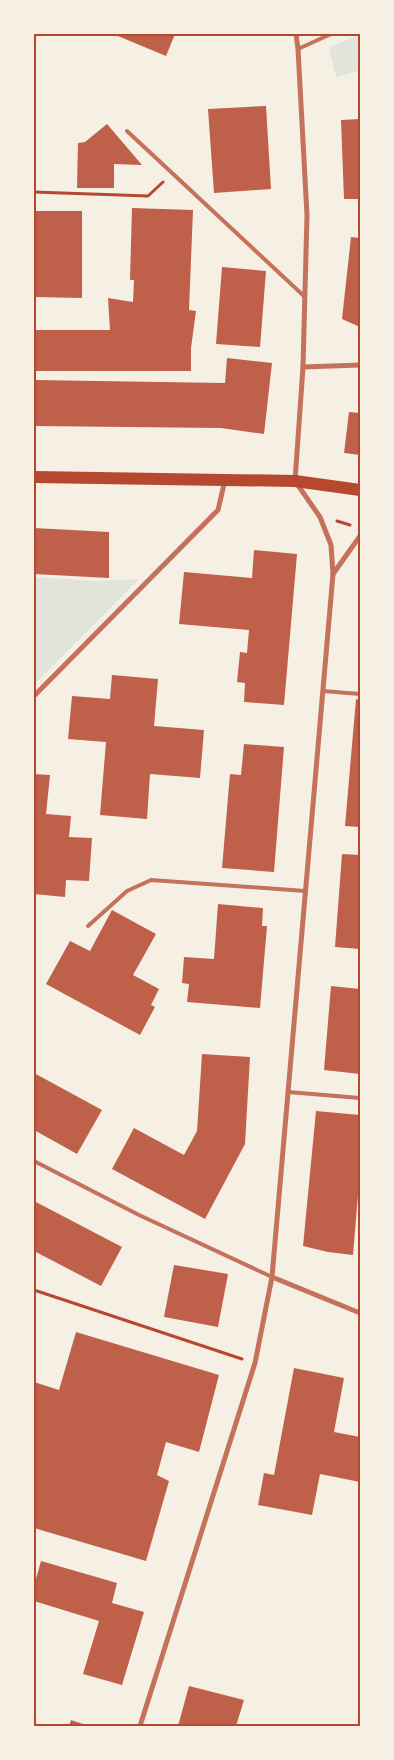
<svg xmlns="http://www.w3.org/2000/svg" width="394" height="1760" font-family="Barlow,sans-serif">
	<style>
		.green { fill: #e2e4dc }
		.building { fill: #bf614a }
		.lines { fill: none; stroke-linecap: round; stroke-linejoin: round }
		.path { stroke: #b5482f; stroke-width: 3 }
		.service { stroke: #c5725c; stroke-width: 4 }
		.minor { stroke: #c5725c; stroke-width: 5 }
		.primary { stroke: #b5482f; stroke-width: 12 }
		.neatline { fill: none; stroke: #b5482f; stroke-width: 2 }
	</style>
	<rect width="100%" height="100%" fill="#f6efe4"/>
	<g class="green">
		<path d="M360 34V71L336 77 329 48Z"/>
		<path d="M34 577 97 581 139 579 34 685Z"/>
	</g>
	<g class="building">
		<path d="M113 34H175L166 56Z"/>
		<path d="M266 106 271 189 214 193 208 109Z"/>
		<path d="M360 119V199H344L341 120Z"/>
		<path d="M107 124 142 165 114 164V188H77L78 143 85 142Z"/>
		<path d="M132 208 193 210 189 310 196 311 191 348V371H34V330H110L108 298 133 302 134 280H130Z"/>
		<path d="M34 211H82V298L34 297Z"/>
		<path d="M351 237 360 238V327L342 319Z"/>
		<path d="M222 267 266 271 260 347 216 344Z"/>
		<path d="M227 358 272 363 264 434 221 428 34 426V380L225 383Z"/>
		<path d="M349 412 360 413V455L344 453Z"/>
		<path d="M34 528 109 532V578L34 574Z"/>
		<path d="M254 550 297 554 284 705 244 702 245 683 237 682 240 652 247 653 249 630 179 624 184 572 252 578Z"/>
		<path d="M112 675 158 679 154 726 204 730 200 778 150 774 147 819 100 815 106 742 68 739 72 696 110 699Z"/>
		<path d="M356 699 360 700V827L345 826Z"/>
		<path d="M244 744 284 747 274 872 222 868 230 774 241 775Z"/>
		<path d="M34 774 50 775 46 814 71 816 69 837 92 838 89 881 66 880 65 897 34 894Z"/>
		<path d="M342 854 360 855V949L335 947Z"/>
		<path d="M218 904 263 908 262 926H267L260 1008 187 1002 189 984 182 983 184 957 214 959Z"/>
		<path d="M112 910 156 934 133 975 159 989 151 1005 155 1007 140 1035 46 984 70 941 90 951Z"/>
		<path d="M331 986 360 989V1074L324 1070Z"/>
		<path d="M202 1054 250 1057 245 1144 205 1219 112 1169 134 1128 184 1155 197 1131Z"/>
		<path d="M34 1073 102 1110 77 1154 34 1130Z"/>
		<path d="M316 1111 360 1115V1171L353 1255 328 1252 303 1246Z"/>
		<path d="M34 1201 122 1247 101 1286 34 1251Z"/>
		<path d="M174 1265 228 1274 218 1327 164 1317Z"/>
		<path d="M76 1332 219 1375 199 1452 166 1442 157 1475 169 1481 146 1561 34 1528V1382L59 1390Z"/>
		<path d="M294 1368 344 1378 334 1432 360 1437V1482L320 1474 312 1515 258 1505 264 1473 274 1475Z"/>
		<path d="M41 1561 117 1583 112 1603 144 1612 122 1685 83 1674 99 1621 34 1601V1586Z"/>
		<path d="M189 1686 244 1700 236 1726H178Z"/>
		<path d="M71 1720 89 1726H69Z"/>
	</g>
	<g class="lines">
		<g class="path">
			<path d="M34 192 148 196 163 182"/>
			<path d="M337 521 350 525"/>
			<path d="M34 1290 242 1359"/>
		</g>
		<g class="service">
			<path d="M298 49 331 34"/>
			<path d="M127 131 305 297"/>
			<path d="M323 691 360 694"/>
			<path d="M88 926 127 891 151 880 305 891"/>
			<path d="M288 1092 360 1098"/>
			<path d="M34 1161 139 1215 272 1277"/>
		</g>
		<g class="minor">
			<path d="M296 34 298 49 307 215 303 367 295 481 320 517 331 545 333 574"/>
			<path d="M303 367 360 365"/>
			<path d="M34 696 218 510 225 480"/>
			<path d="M272 1277 360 1313"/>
			<path d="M140 1726 255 1363 272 1277 333 574 360 536"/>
		</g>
		<path class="primary" d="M34 477 295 481 360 490"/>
	</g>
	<rect width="394" height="1760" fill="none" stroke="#f6efe4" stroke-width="70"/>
	<rect x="35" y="35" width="324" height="1690" class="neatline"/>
</svg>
